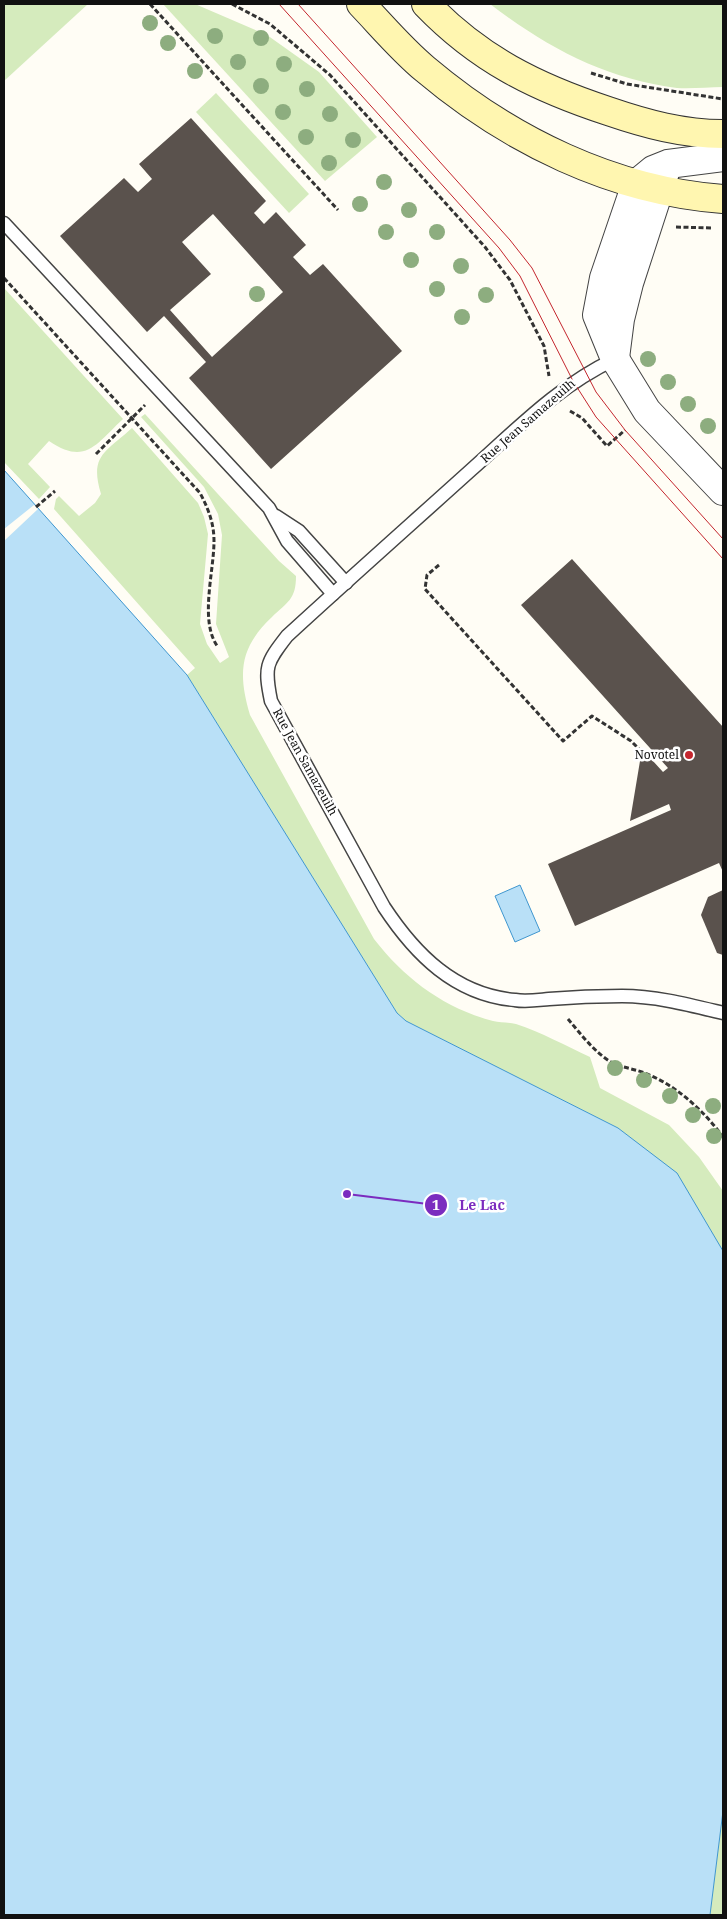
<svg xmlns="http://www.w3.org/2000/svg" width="727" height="1919" font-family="'Noto Serif',serif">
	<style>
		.green { fill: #d5ebbd }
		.water { fill: #b9e0f7; stroke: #3f96cf }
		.pier { fill: #fffdf5 }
		.building { fill: #5a524d; fill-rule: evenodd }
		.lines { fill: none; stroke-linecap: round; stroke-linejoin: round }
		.service-casing { stroke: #444; stroke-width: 15 }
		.tertiary-casing { stroke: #444; stroke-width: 30 }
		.secondary-casing { stroke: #333; stroke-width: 30 }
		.path { stroke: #333; stroke-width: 3; stroke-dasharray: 5 2.5; stroke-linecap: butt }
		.service { stroke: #fff; stroke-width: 12 }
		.tertiary { stroke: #fff; stroke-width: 28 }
		.secondary { stroke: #fff6b0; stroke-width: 28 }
		.tram { stroke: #c4262e; stroke-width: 1 }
		.tree { fill: #8dad7f }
		.poi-dot { fill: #c4262e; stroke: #fff; stroke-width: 2 }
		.labels { text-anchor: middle; stroke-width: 5; stroke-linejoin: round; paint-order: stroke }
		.street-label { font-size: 12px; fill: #111; stroke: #fff }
		.poi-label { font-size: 12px; fill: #111; stroke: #fff; text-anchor: end }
		.leader { fill: none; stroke: #7b2cbf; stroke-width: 2 }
		.callout-dot { fill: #7b2cbf; stroke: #fff; stroke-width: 2 }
		.mark-label { font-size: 15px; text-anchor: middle; font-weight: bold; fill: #fff }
		.callout-label { font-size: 14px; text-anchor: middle; font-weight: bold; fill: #7b2cbf; stroke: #fff; stroke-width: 5; stroke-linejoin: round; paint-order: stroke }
	</style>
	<rect width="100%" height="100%" fill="#fffdf5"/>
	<g class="green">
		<path d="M4 4H88L4 81Z"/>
		<path d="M163 4H195L267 35 319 72 377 137 325 181Z"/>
		<path d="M490 4H723V87C708 87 692 89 677 88 605 79 546 47 490 4Z"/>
		<path d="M216 93 309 194 289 213 196 112Z"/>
		<path d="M4 288 123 419C96 444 86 466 49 441L28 464 50 487 39 499 4 462Z"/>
		<path d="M145 414 279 561 296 576C296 600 287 602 272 617 239 648 238 674 250 715L374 939C405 979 444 1008 493 1021 500 1023 508 1022 516 1024 541 1032 566 1046 590 1057L600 1088 669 1125 699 1157 723 1191V1251L677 1174 618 1128 406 1021 397 1013 187 675 195 668 54 509 56 499 59 496 79 516 95 503 101 494C89 455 106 452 132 428L198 503 204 517 208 534 200 624 207 644 220 663 229 657 216 624 222 535 218 514 204 487 141 417Z"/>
		<path d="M723 1811V1915H710Z"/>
	</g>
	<g class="water">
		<path d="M4 470 187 675 397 1013 406 1021 618 1128 677 1173 723 1251V1811L710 1915H4Z"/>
		<path d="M520 885 540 931 515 942 495 896Z"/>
	</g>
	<path class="pier" d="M34 505 38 509 4 541V529Z"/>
	<g class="building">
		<path d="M191 118 266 201 254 213 264 224 276 212 306 245 293 257 310 275 323 264 402 351 271 469 189 378 206 362 164 316 147 332 60 236 124 178 138 192 152 179 139 164ZM213 214 283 292 212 357 170 310 211 274 182 242Z"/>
		<path d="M572 559 723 727V872L719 863 575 926 548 864 671 810 669 804 630 821 642 749 663 772 668 768 521 605Z"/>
		<path d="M723 890V955L717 953 701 915 708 897Z"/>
	</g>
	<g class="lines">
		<defs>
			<g id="service">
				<path d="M4 223 269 508 287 541 333 594"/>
				<path d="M615 359C558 386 518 428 471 470 410 525 348 580 287 636 266 663 264 667 271 701L384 907C415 954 455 995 515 1000 526 1002 538 1000 549 999 573 997 598 996 622 996 656 996 690 1005 723 1013"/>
				<path d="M276 516 299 531 346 583"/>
			</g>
			<g id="tertiary">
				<path d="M723 157 668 164 653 170 636 184 604 278 597 315 615 359 647 411 723 491"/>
				<path d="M615 358 620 319 629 283 667 166"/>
			</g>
			<g id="secondary">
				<path d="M361 4C382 26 402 50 425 69 509 140 613 191 723 199"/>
				<path d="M426 4C479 59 535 87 608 111 646 124 683 134 723 134"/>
			</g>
		</defs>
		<use href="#service" class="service-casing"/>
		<use href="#tertiary" class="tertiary-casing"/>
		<use href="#secondary" class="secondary-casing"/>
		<g class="path">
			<path d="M150 4 338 210"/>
			<path d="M232 4 270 24 330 75 485 247 510 280 544 346 549 376"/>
			<path d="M591 73 627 84 723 99"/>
			<path d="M676 227 712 228"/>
			<path d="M4 278 200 493C208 508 214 523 214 541 214 572 199 622 218 647"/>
			<path d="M570 411 582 418 607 446 625 430"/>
			<path d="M96 454 145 405"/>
			<path d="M36 507 55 491"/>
			<path d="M439 565 427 575 425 589 563 741 592 716 631 741 642 752"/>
			<path d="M568 1019C580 1033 594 1052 611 1062 622 1068 636 1069 647 1074 677 1086 704 1111 723 1137"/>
		</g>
		<use href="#service" class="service"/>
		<use href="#tertiary" class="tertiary"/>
		<use href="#secondary" class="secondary"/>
		<g class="tram">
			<path d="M279 4 499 248 520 276 573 381 596 417 723 559"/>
			<path d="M298 4 510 240 532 268 596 392 625 430 723 539"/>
		</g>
	</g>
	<g class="tree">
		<circle cx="150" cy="23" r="8"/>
		<circle cx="215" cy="36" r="8"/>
		<circle cx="261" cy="38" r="8"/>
		<circle cx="168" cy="43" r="8"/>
		<circle cx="238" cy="62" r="8"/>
		<circle cx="284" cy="64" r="8"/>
		<circle cx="195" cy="71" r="8"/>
		<circle cx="261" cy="86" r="8"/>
		<circle cx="307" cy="89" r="8"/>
		<circle cx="283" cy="112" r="8"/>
		<circle cx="330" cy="114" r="8"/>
		<circle cx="306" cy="137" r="8"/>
		<circle cx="353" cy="140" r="8"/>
		<circle cx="329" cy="163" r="8"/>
		<circle cx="384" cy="182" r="8"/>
		<circle cx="360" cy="204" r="8"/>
		<circle cx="409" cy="210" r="8"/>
		<circle cx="386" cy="232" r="8"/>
		<circle cx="437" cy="232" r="8"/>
		<circle cx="411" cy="260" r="8"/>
		<circle cx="461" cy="266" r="8"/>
		<circle cx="437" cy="289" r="8"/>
		<circle cx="257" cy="294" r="8"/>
		<circle cx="486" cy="295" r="8"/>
		<circle cx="462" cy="317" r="8"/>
		<circle cx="648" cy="359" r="8"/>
		<circle cx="668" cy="382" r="8"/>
		<circle cx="688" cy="404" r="8"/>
		<circle cx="708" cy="426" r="8"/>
		<circle cx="615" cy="1068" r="8"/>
		<circle cx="644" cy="1080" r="8"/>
		<circle cx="670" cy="1096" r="8"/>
		<circle cx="713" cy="1106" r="8"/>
		<circle cx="693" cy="1115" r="8"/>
		<circle cx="714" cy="1136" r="8"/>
	</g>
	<circle class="poi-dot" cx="689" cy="755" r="5"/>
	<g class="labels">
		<g class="street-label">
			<text transform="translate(528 421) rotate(-41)" y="4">Rue Jean Samazeuilh</text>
			<text transform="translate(305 762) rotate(61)" y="4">Rue Jean Samazeuilh</text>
		</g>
		<g class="poi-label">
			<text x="679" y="759">Novotel</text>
		</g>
	</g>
	<path class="leader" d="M347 1194L436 1205"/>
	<g class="callout-dot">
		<circle cx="347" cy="1194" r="5"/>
		<circle cx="436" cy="1205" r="12"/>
	</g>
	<g class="mark-label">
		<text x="436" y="1210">1</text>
	</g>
	<g class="callout-label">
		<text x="482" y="1210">Le Lac</text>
	</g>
	<rect width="727" height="1919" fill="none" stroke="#111111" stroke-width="10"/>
</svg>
